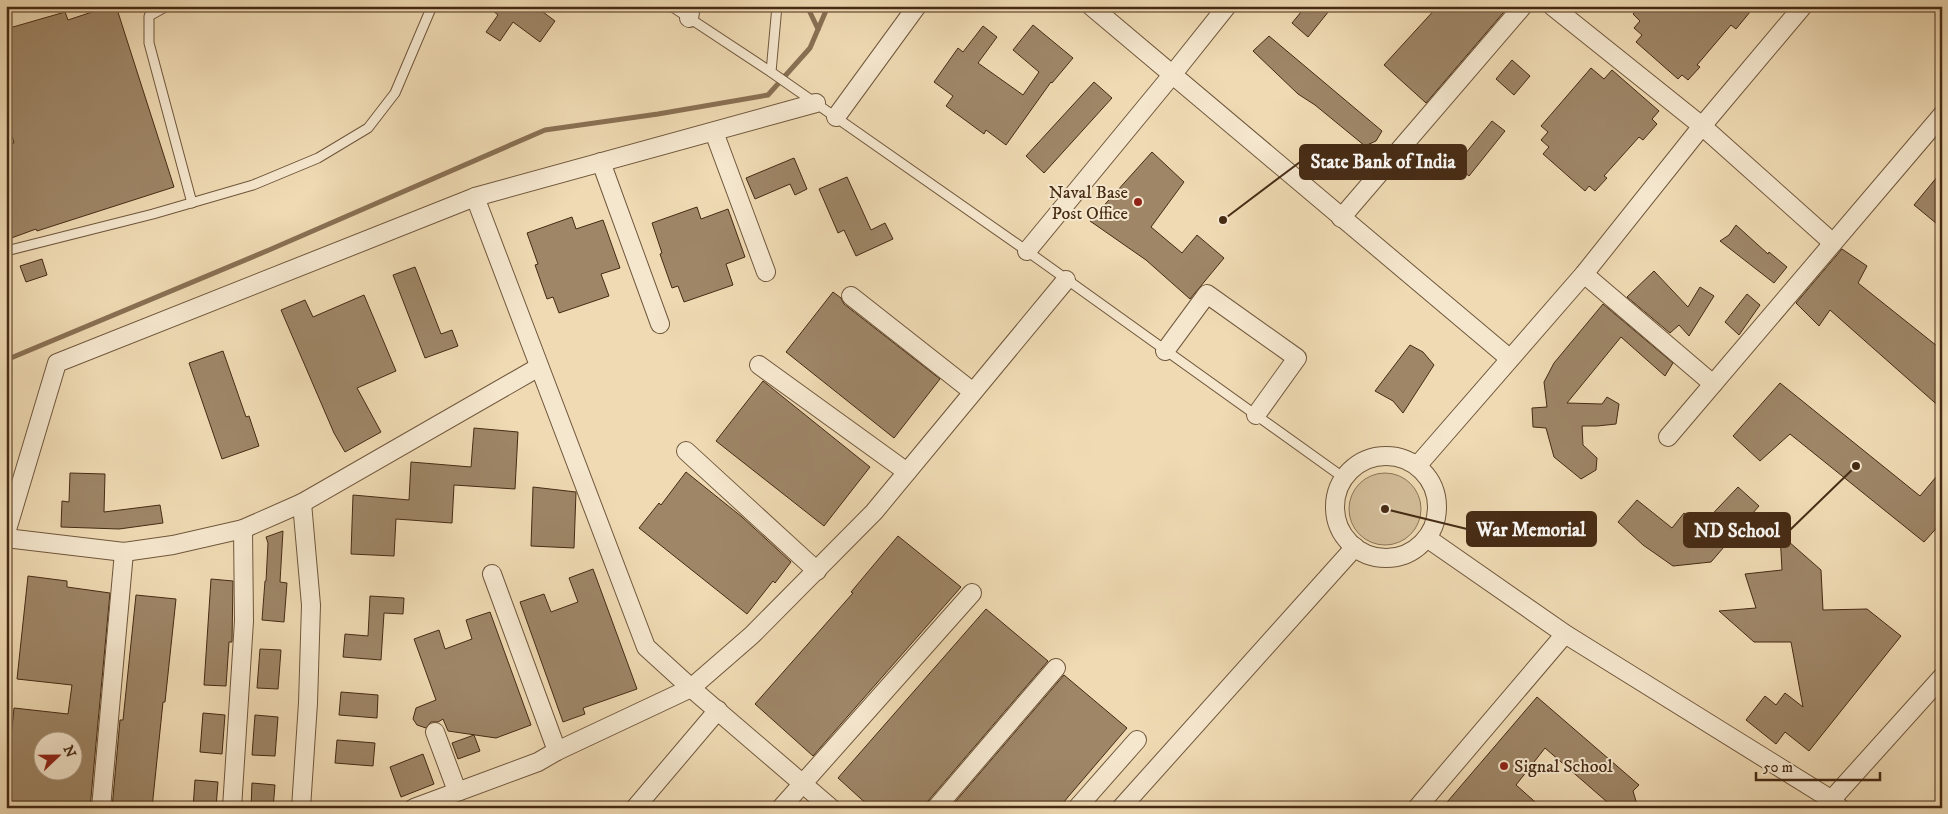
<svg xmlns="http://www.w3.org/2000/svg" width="1948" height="814" font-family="'IM FELL DW Pica',serif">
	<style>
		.green { fill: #d2bc98; stroke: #8c7456 }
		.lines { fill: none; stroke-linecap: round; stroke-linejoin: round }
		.stream { stroke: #897053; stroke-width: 5 }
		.building { fill: #9e8667; stroke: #462b14; fill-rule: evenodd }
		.service-casing { stroke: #70573c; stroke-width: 11 }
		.minor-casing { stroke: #70573c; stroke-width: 20 }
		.service { stroke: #f5e7ce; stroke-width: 9 }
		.minor { stroke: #f5e7ce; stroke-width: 18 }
		.poi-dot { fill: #8f2418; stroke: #f5e7ce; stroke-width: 2 }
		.labels { text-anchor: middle; stroke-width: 4; stroke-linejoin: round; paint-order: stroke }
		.poi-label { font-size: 18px; fill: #462b14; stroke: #f5e7ce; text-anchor: end }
		.leader { fill: none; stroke: #462b14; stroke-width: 2 }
		.callout-dot { fill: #462b14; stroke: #f5e7ce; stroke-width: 2 }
		.callout { fill: #462b14; stroke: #462b14; stroke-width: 2 }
		.callout-label { font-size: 19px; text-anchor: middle; font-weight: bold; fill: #fff }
	</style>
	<rect width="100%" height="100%" fill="#efdab3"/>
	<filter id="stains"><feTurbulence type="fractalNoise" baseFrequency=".004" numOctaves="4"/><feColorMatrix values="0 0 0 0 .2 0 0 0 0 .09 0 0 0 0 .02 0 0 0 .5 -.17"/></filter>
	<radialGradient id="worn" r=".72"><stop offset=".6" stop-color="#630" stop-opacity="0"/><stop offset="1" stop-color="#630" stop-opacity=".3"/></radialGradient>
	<circle class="green" cx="1385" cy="509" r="36"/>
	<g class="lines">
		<g class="stream">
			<path d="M807 6 818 29"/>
			<path d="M6 360 269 250 545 130 658 114 768 95 810 48 828 6"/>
		</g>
	</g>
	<g class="building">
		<path d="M110 6H116L174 187 37 231 36 229 6 240V144L14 143 6 116V29L65 12 68 20Z"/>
		<path d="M487 6H535L555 21 540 42 513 22 500 41 486 32 498 15Z"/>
		<path d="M1306 6H1333L1308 37 1292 23Z"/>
		<path d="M1438 6H1509L1426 103 1384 65Z"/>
		<path d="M1640 6H1743L1750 12 1736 29 1731 25 1697 65 1700 67 1688 80 1682 75 1678 79 1636 42 1642 35 1634 28 1640 21 1633 14Z"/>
		<path d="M1033 25 1073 58 1052 83 1051 82 1006 145 986 130 984 134 946 106 953 96 934 82 958 48 963 52 983 26 997 37 978 63 1023 95 1039 72 1013 50Z"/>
		<path d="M1269 36 1382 131 1376 141 1365 146 1315 105 1298 94 1253 51Z"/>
		<path d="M1512 60 1530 76 1514 95 1496 79Z"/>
		<path d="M1591 68 1604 79 1612 70 1659 111 1652 119 1657 124 1643 140 1639 137 1604 176 1607 178 1595 191 1589 186 1585 191 1543 154 1549 147 1541 140 1548 132 1541 126Z"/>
		<path d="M1094 82 1112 98 1044 173 1026 156Z"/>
		<path d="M1492 121 1505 131 1469 176 1456 165Z"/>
		<path d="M1152 152 1184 182 1151 227 1182 253 1197 235 1224 258 1190 299 1146 260 1090 221Z"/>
		<path d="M794 158 807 189 795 195 790 184 755 199 746 178Z"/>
		<path d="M1942 171V228L1914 205Z"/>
		<path d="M847 177 871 230 885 223 893 239 856 256 844 230 838 233 819 189Z"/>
		<path d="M697 207 701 219 728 209 745 257 726 264 733 285 684 302 678 286 672 288 660 254 662 253 652 223Z"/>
		<path d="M572 217 576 229 603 220 620 268 601 274 609 296 559 313 553 297 547 299 535 265 538 264 527 233Z"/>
		<path d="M1736 225 1768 254 1769 252 1787 267 1774 283 1720 241 1729 235Z"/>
		<path d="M1842 249 1867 266 1858 283 1942 350V409L1830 310 1819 326 1796 303Z"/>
		<path d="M42 259 47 275 26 282 20 266Z"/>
		<path d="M415 267 441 334 452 330 458 346 425 358 393 275Z"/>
		<path d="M1654 271 1688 307 1700 287 1714 296 1689 336 1679 325 1670 333 1627 297Z"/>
		<path d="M833 292 841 298 844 304 940 379 894 438 786 352Z"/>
		<path d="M1747 294 1760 305 1739 335 1725 322Z"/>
		<path d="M364 295 396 371 357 388 381 432 345 452 334 433 281 310 305 300 313 317Z"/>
		<path d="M1603 304 1673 363 1665 376 1621 337 1567 403 1602 404 1607 397 1619 404 1616 424 1597 426H1582L1583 445 1597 458 1596 470 1581 479 1554 457 1546 428 1533 427 1532 408 1547 407 1544 382 1554 363Z"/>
		<path d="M1410 345 1423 352 1434 365 1403 413 1393 401 1375 391Z"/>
		<path d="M223 351 246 417 249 416 259 446 222 459 189 363Z"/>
		<path d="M763 381 870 467 824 526 716 441Z"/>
		<path d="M1780 383 1920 496 1942 470V522L1924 542 1790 434 1760 461 1733 436Z"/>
		<path d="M474 428 518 432 515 489 454 485 452 523 396 519 394 556 351 554 353 495 409 500 411 462 471 467Z"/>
		<path d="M686 472 742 517 791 562 775 583 773 581 747 614 639 528 659 503 661 505Z"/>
		<path d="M70 473 105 474 104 512 160 505 163 523 119 529 61 527 62 501 69 502Z"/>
		<path d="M533 487 576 492 574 548 531 546Z"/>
		<path d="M1738 487 1759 506 1739 529 1747 536 1737 546 1730 540 1711 562 1673 566 1643 545 1618 522 1637 500 1672 528 1684 513 1701 526Z"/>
		<path d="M283 531 280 582 287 583 284 622 262 620 265 581H266L268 543 266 537Z"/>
		<path d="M1780 534 1821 570 1823 610 1867 609 1901 636 1809 751 1785 732 1776 744 1746 720 1765 696 1776 705 1785 693 1803 707 1791 642H1754L1719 611 1756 608 1745 574 1782 570Z"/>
		<path d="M898 536 961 587 813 756 755 704 853 593 851 592Z"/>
		<path d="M593 569 637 689 583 708 585 714 563 722 520 602 544 594 551 612 578 602 569 578Z"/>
		<path d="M28 576 67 581V587L110 593 90 808H6V787L14 708 68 714 72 685 17 679ZM42 742H72V772H42Z"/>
		<path d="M211 579 233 581 232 642H229L226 686 204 685Z"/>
		<path d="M136 595 176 599 165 702H163L152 808H112L120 720H123Z"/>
		<path d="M370 596 404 598 403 614 384 613 381 660 343 657 345 634 368 636Z"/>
		<path d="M986 609 1048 661 928 801 926 808H871L838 778Z"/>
		<path d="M490 612 531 725 496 738 448 731 443 719 438 722H431L426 728 417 725 413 719 416 708 436 700 414 639 439 630 445 649 472 639 466 620Z"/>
		<path d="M260 649 281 650 278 689 257 688Z"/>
		<path d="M1064 675 1127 728 1068 797 1059 808H950Z"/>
		<path d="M341 692 378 695 377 718 339 715Z"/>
		<path d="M1537 697 1639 785 1633 791 1638 808H1614L1545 748 1516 785 1542 808H1442Z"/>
		<path d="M203 713 225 715 222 754 200 752Z"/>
		<path d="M255 715 278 717 275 756 252 755Z"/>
		<path d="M474 735 480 751 458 759 452 743Z"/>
		<path d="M337 740 375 743 373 766 335 763Z"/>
		<path d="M423 754 434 784 401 797 390 767Z"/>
		<path d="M195 780 218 782 216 808H193Z"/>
		<path d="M252 783 275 785 273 808H251Z"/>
	</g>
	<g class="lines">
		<defs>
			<g id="service">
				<path d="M167 6 149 16V43L192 203"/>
				<path d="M671 6 771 72"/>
				<path d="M777 6 771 72 1027 251 1344 478"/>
				<path d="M6 251 153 214 253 185 318 158 368 128 395 93 432 6"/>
			</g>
			<g id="minor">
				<path d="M1091 6 1509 358"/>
				<path d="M1552 6 1702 126 1833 243"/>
				<path d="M689 18 691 6"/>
				<path d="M836 117 917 6"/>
				<path d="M714 132 766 272"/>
				<path d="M601 162 660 324"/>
				<path d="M475 197 646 647 691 688 831 808"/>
				<path d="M1341 218 1523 6"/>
				<path d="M1027 251 1172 75 1227 6"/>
				<path d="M1584 274 1713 384"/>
				<path d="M851 296 973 392"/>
				<path d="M1165 351 1207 294 1297 358 1256 415"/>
				<path d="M759 365 907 472"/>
				<path d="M1668 437 1942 115"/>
				<path d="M686 451 817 571"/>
				<circle cx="1386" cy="507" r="51"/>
				<path d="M1417 466 1584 274 1702 126 1803 6"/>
				<path d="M6 533 57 363 475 197 816 103"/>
				<path d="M6 538 124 552 173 545 243 529 302 503 539 367"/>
				<path d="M1427 538 1565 634 1832 800 1840 808"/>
				<path d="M492 574 557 751"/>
				<path d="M435 732 457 791"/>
				<path d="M101 808 124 552"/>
				<path d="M232 808 244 621 243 529"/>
				<path d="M301 808 308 703 311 605 302 503"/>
				<path d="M414 808 538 762 557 751 691 688 752 635 874 512 1066 280"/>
				<path d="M635 808 718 710"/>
				<path d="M781 808 972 593"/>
				<path d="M936 808 1056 668"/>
				<path d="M1077 808 1137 740"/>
				<path d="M1121 808 1355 547"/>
				<path d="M1417 808 1565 634"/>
				<path d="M1824 808 1942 677"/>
			</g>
		</defs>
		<use href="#service" class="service-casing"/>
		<use href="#minor" class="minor-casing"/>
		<use href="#service" class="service"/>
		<use href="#minor" class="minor"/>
	</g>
	<g class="poi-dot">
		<circle cx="1138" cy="202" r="5"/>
		<circle cx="1504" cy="766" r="5"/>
	</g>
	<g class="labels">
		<g class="poi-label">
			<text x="1128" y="198">Naval Base<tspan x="1128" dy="21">Post Office</tspan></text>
			<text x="1514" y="772" text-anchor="start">Signal School</text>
		</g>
	</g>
	<path class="leader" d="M1223 220L1300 162M1385 509L1467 529M1856 466L1790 530"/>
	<g class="callout-dot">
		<circle cx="1223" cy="220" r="5"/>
		<circle cx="1385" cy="509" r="5"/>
		<circle cx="1856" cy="466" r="5"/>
	</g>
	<g class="callout">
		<rect x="1300" y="145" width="166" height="34" rx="5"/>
		<rect x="1467" y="512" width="129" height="34" rx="5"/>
		<rect x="1684" y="513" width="106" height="34" rx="5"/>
	</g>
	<g class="callout-label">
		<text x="1383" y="168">State Bank of India</text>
		<text x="1531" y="536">War Memorial</text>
		<text x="1737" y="537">ND School</text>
	</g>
	<rect width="1948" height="814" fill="none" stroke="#efdab3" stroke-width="25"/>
	<rect x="8" y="8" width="1933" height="799" fill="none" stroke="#462b14" stroke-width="2.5"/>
	<rect x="12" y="12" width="1923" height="789" fill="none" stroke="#462b14"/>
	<g transform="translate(58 756) rotate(68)"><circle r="24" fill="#f5e7ce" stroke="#af9c84"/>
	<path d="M0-4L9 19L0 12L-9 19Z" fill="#8f2418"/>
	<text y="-8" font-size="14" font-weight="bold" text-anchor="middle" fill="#462b14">N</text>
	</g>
	<path d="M1756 772v8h124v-8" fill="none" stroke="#462b14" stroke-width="2.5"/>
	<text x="1763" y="772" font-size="15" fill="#462b14" stroke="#f5e7ce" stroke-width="4" paint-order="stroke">50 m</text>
	<rect width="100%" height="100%" filter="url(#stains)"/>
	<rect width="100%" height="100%" fill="url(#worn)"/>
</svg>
